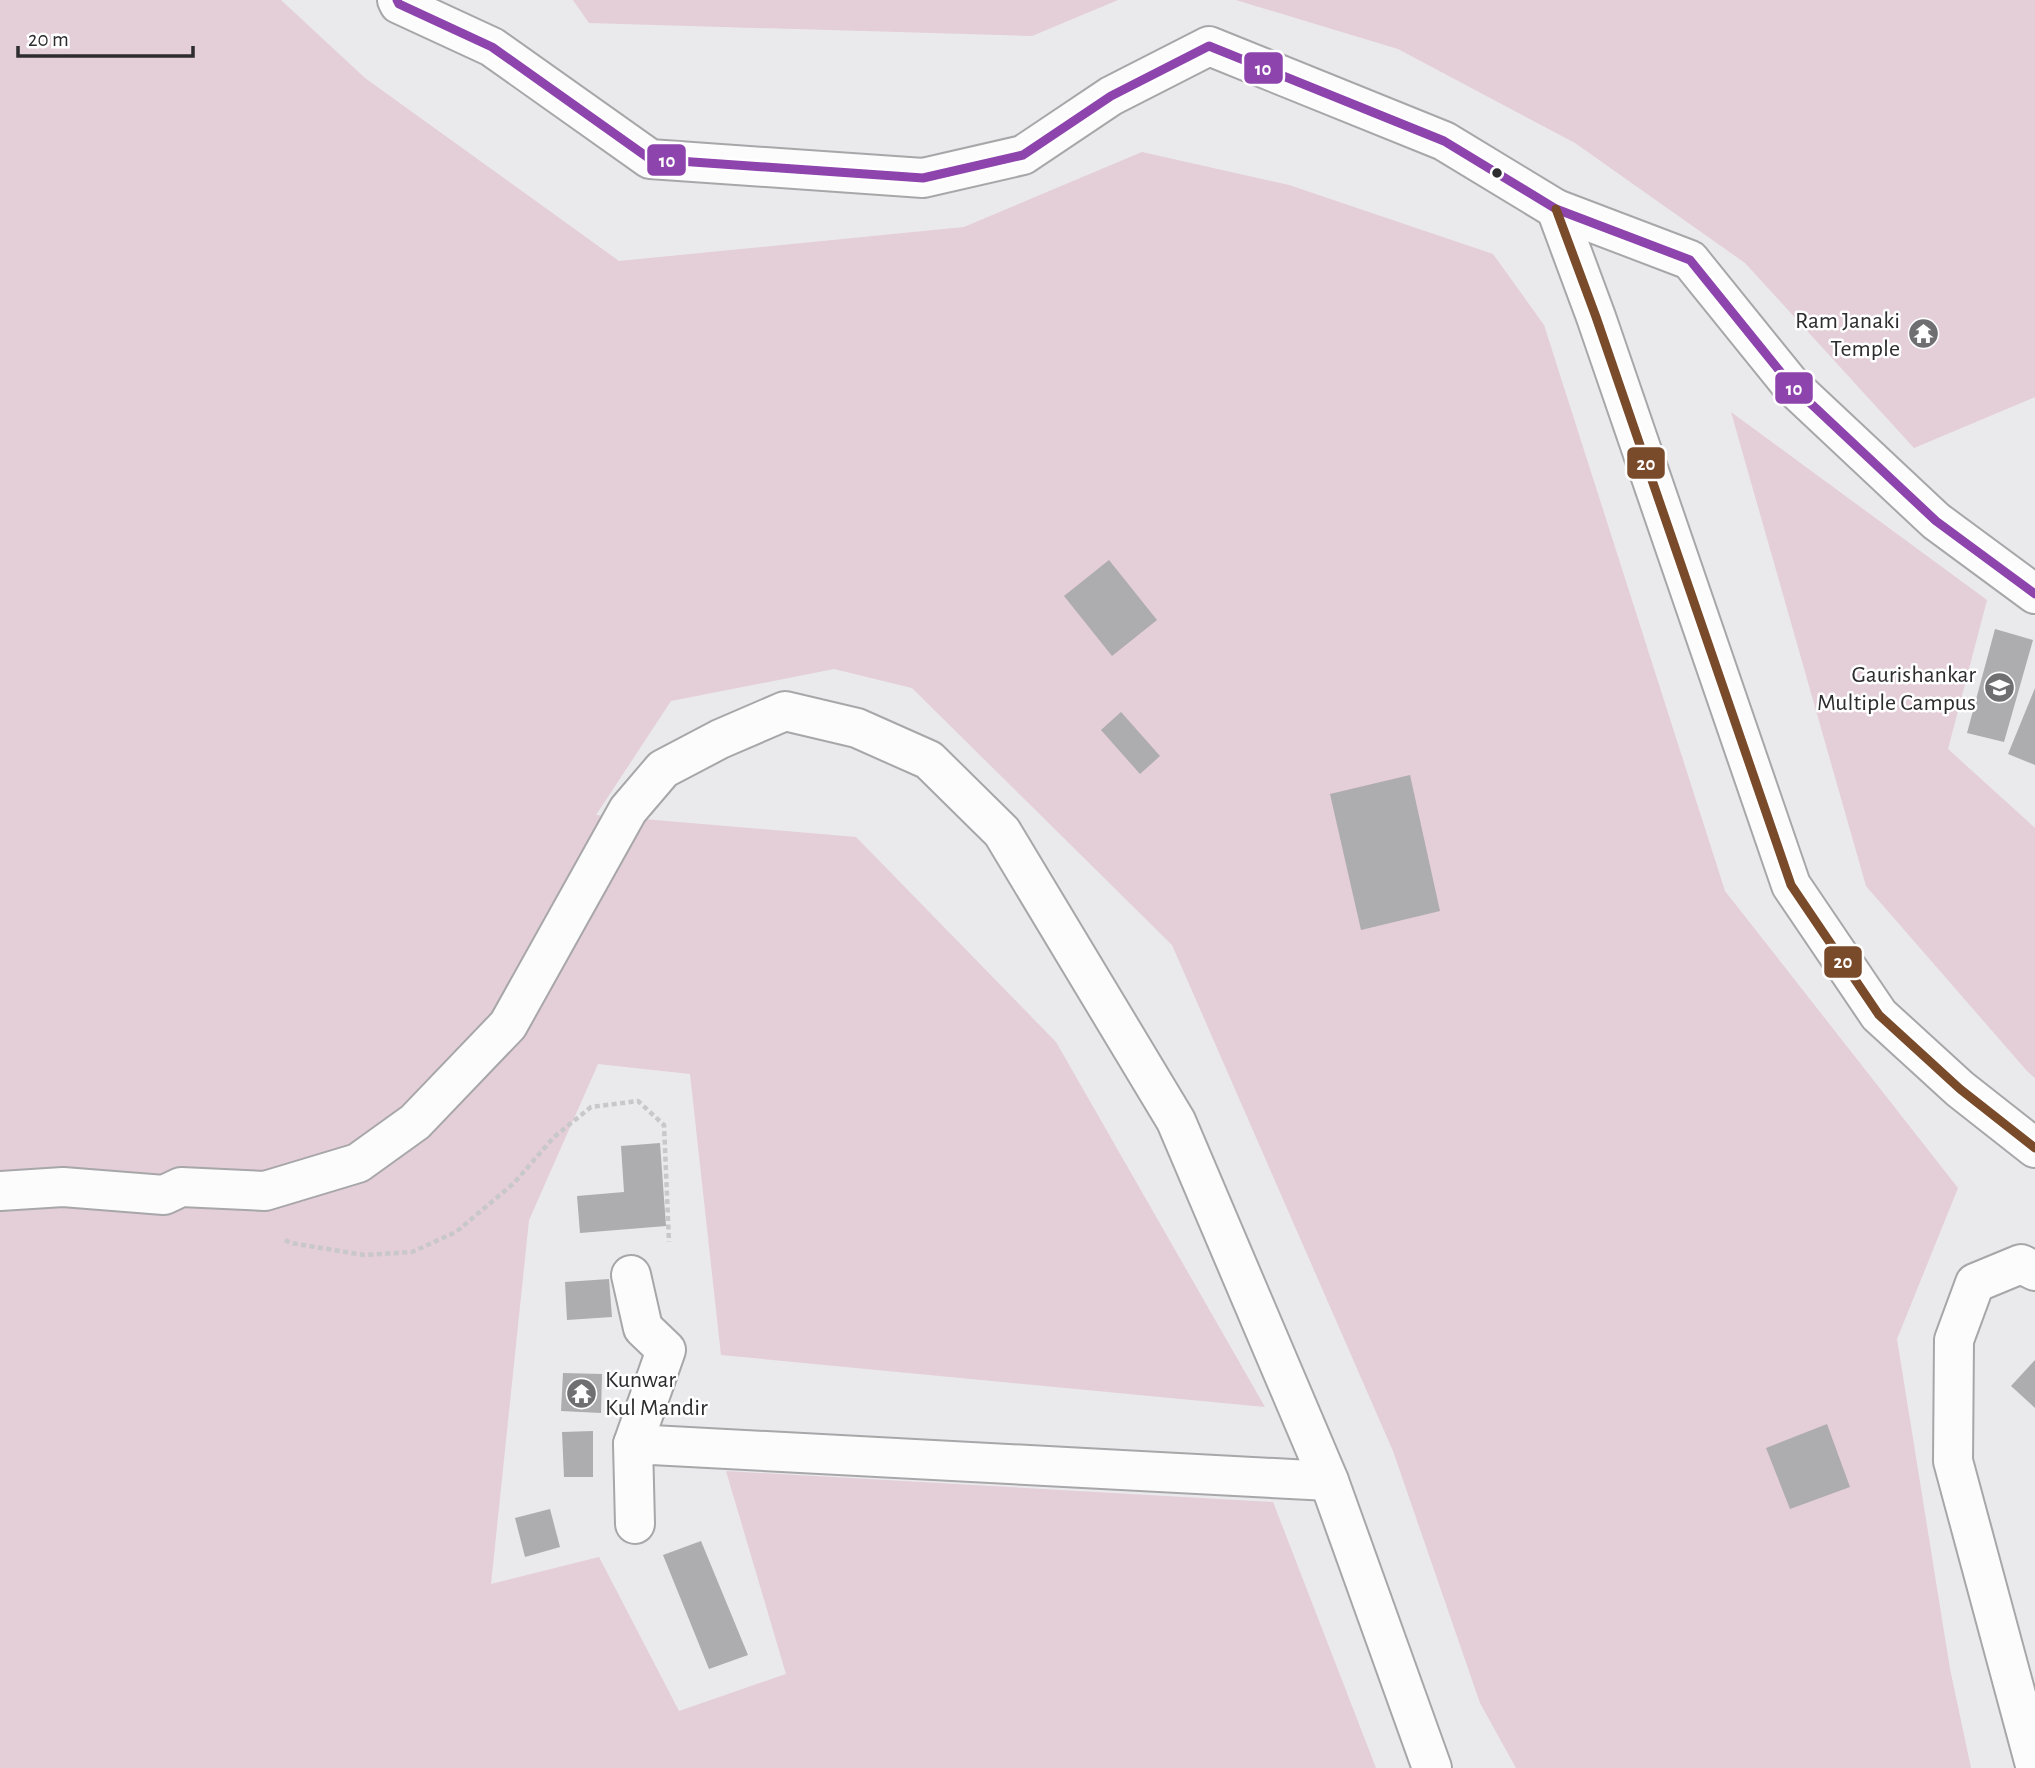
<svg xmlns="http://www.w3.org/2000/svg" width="2035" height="1768" font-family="'Alegreya Sans',sans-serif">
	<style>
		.green { fill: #e4ced7 }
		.building { fill: #adacae }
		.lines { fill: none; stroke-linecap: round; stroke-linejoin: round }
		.street-casing { stroke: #a7a6a9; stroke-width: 42 }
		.secondary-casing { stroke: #a7a6a9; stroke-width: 42 }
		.path { stroke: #c8c7c9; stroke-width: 4.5; stroke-dasharray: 5 3.5; stroke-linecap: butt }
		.street { stroke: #fcfcfc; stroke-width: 38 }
		.secondary { stroke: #fcfcfc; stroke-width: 38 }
		.bus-1-casing { stroke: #fff; stroke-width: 14 }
		.bus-2-casing { stroke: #fff; stroke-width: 14 }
		.bus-1 { stroke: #8e44ad; stroke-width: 9 }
		.bus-2 { stroke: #7a4b2a; stroke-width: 9 }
		.bus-dot { fill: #2d2c2e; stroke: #fff; stroke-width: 2.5 }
		.labels { text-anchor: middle; stroke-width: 5; stroke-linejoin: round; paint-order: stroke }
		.poi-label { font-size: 24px; fill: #2d2c2e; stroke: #fff; text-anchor: end }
		.line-badge { stroke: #fff; stroke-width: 2.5 }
		.badge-label { font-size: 19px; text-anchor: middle; font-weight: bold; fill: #fff }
	</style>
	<rect width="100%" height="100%" fill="#eae9ec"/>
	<g class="green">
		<path d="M0 0H281L365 78 619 261 964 227 1142 152 1289 185 1493 254 1544 325 1725 891 1958 1188 1897 1339 1950 1669 1971 1768H1516L1480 1703 1393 1451 1172 945 912 688 834 669 671 701 596 815 856 837 1056 1042 1265 1407 721 1355 690 1074 598 1064 529 1220 491 1584 599 1557 679 1711 786 1674 726 1471 1273 1502 1376 1768H0Z"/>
		<path d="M573 0H1118L1032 36 589 23Z"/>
		<path d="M1236 0H2035V397L1914 448 1745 263 1575 143 1398 49Z"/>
		<path d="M1731 412 1987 600 1948 749 2035 828V1078L2027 1071 1866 886Z"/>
	</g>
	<g class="building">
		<path d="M1109 560 1157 620 1112 656 1064 596Z"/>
		<path d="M1995 629 2033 640 2004 742 1967 733Z"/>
		<path d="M2035 688V765L2008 754Z"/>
		<path d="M1121 712 1160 756 1140 774 1101 730Z"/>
		<path d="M1410 775 1440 911 1361 930 1330 794Z"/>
		<path d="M660 1143 666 1226 580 1233 577 1196 624 1192 621 1146Z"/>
		<path d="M609 1279 612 1317 567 1320 565 1282Z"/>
		<path d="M2035 1360V1408L2011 1386Z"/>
		<path d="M563 1373 602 1374 601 1413 561 1411Z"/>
		<path d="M1827 1424 1850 1487 1790 1509 1766 1448Z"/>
		<path d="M593 1431V1477H564L562 1432Z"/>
		<path d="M550 1509 560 1547 525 1557 515 1518Z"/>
		<path d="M701 1541 748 1655 709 1669 663 1555Z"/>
	</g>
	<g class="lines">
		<defs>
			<g id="street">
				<path d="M1556 209 1690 260 1791 385 1936 521 2035 594"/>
				<path d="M0 1191 63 1187 164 1195 181 1187 265 1191 358 1163 415 1122 508 1025 628 810 663 769 720 739 785 711 857 728 929 760 1002 832 1176 1121 1329 1481 1432 1768"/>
				<path d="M2035 1271 2021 1264 1975 1283 1954 1340 1953 1461 2035 1765"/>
				<path d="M631 1275 643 1328 666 1350 633 1444"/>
				<path d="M635 1524 633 1444 1329 1481"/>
			</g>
			<path id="secondary" d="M397 0 399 4 492 47 650 159 923 178 1023 155 1111 96 1209 46 1444 141 1556 209 1596 317 1791 885 1879 1015 1960 1089 2035 1148"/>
		</defs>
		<use href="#street" class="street-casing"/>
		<use href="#secondary" class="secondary-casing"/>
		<path class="path" d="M285 1240 291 1243 364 1255 412 1252 456 1232 514 1183 554 1137 591 1107 638 1101 664 1125 669 1242"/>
		<use href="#street" class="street"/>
		<use href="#secondary" class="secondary"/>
		<defs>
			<path id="bus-1" d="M397 0 399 4 492 47 650 159 923 178 1023 155 1111 96 1209 46 1444 141 1556 209 1690 260 1791 385 1936 521 2035 594"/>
			<path id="bus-2" d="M1556 209 1596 317 1791 885 1879 1015 1960 1089 2035 1148"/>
		</defs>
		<use href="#bus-1" class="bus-1-casing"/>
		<use href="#bus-2" class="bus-2-casing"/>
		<use href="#bus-1" class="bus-1"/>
		<use href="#bus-2" class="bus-2"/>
	</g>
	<defs>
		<symbol id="temple-disc" viewBox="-11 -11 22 22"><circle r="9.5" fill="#6f6e70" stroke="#fff"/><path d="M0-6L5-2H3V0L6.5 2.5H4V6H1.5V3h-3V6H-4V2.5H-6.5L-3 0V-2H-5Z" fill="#fff"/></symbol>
		<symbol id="university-disc" viewBox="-11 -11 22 22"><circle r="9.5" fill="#6f6e70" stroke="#fff"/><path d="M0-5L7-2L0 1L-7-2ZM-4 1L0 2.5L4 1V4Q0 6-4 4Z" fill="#fff"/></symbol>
	</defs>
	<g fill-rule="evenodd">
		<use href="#temple-disc" x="1906" y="316" width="35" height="35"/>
		<use href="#university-disc" x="1982" y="670" width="35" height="35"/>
		<use href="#temple-disc" x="564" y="1376" width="35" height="35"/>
	</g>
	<circle class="bus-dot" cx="1497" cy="173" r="6"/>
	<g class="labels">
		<g class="poi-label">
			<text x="1900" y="328">Ram Janaki<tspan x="1900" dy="28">Temple</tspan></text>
			<text x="1976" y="682">Gaurishankar<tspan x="1976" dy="28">Multiple Campus</tspan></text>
			<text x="605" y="1387" text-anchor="start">Kunwar<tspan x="605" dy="28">Kul Mandir</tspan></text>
		</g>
	</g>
	<g class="line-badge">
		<rect x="1243" y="51" width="41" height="34" rx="7" fill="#8e44ad"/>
		<rect x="646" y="143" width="41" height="34" rx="7" fill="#8e44ad"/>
		<rect x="1774" y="371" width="40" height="34" rx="7" fill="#8e44ad"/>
		<rect x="1626" y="446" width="40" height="34" rx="7" fill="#7a4b2a"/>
		<rect x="1823" y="945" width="40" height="34" rx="7" fill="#7a4b2a"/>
	</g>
	<g class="badge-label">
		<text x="1263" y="75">10</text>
		<text x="667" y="167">10</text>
		<text x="1794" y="395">10</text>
		<text x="1646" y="470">20</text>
		<text x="1843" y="968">20</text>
	</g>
	<path d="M18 46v10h175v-10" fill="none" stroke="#2d2c2e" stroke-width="3.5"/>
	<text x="28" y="46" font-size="21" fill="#2d2c2e" stroke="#ffffff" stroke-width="5" paint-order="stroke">20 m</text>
</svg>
